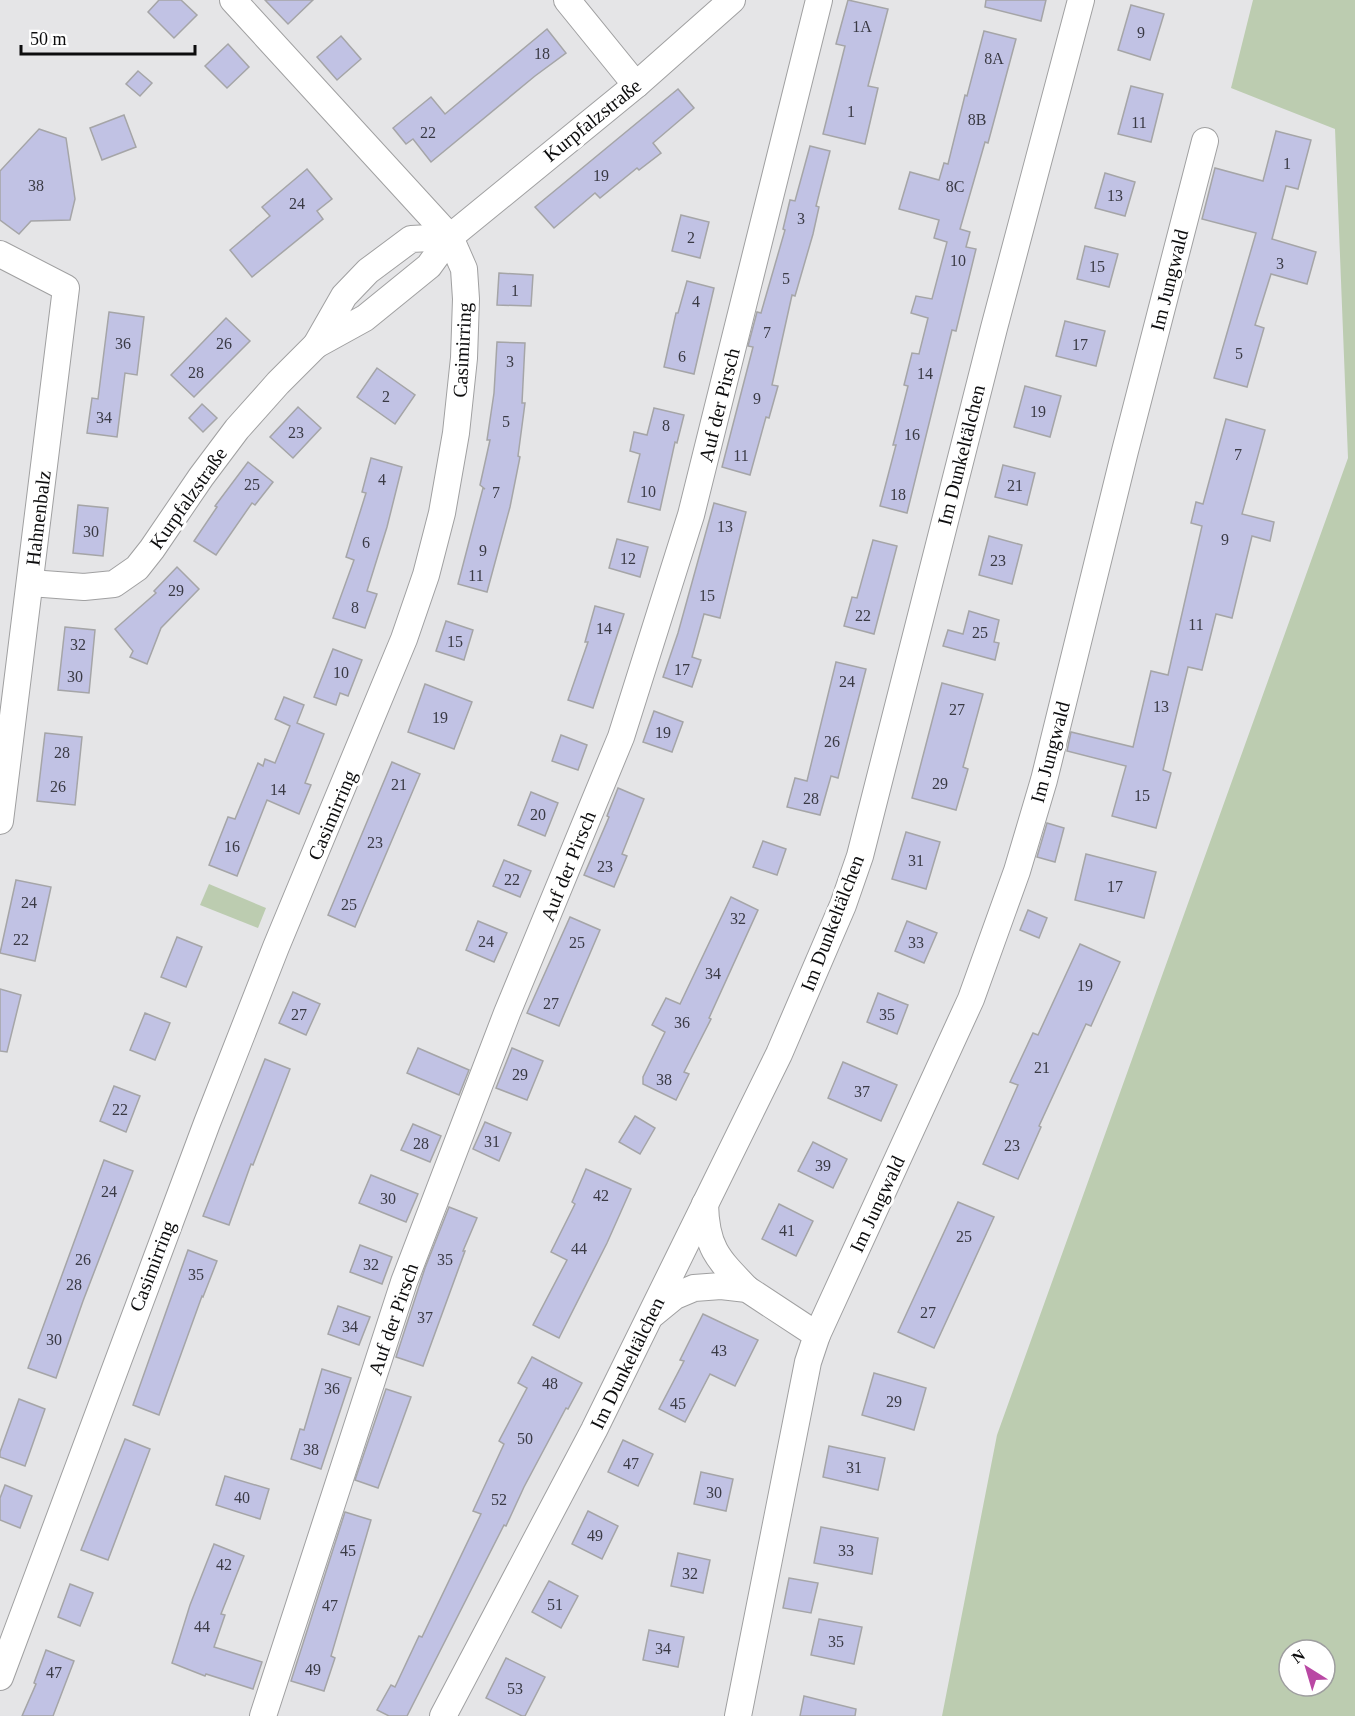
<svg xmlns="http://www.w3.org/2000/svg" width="1355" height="1716" font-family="'Times New Roman',serif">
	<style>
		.green { fill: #bcccb0; fill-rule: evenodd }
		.building { fill: #c1c2e4; stroke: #a5a5a7; stroke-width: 1.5 }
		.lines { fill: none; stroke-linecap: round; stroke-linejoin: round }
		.minor-casing { stroke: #a0a0a1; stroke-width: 28 }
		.minor { stroke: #fff; stroke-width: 26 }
		.labels { text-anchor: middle; stroke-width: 6; stroke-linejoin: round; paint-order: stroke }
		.number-label { font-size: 16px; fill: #3a3a44 }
		.street-label { font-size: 20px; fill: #0d0d0e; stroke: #fff }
	</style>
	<rect width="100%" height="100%" fill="#e5e5e7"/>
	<g class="green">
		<path d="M1253 0H1355V1716H942L997 1435 1348 458 1335 129 1231 88ZM1289 1650H1325V1686H1289Z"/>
		<path d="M209 884 266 908 258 928 200 905Z"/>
	</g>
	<g class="building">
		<path d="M159 0H181L197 15 174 38 148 12Z"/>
		<path d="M265 0H313L288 24Z"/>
		<path d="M848 0 888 9 868 86 878 88 865 144 823 134 845 46 836 44Z"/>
		<path d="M986 0H1046L1041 21 985 7Z"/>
		<path d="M1131 5 1164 14 1150 60 1118 50Z"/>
		<path d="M547 29 566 53 535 76 431 162 413 139 406 144 393 128 431 97 445 114Z"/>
		<path d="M984 31 1016 39 988 143 985 142 960 229 970 232 966 247 976 249 956 331 952 330 907 513 880 506 896 445H893L908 386 904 385 912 353 919 354 928 318 911 313 916 296 932 299 947 242 934 238 939 220 899 209 910 172 939 180 944 163 948 164 965 95 967 96Z"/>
		<path d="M341 36 361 59 337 80 317 57Z"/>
		<path d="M228 44 249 67 227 88 205 66Z"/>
		<path d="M138 71 152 83 140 96 126 84Z"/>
		<path d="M1131 86 1163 94 1151 142 1118 134Z"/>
		<path d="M678 89 694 108 653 143 661 153 639 170 637 168 600 198 595 193 554 228 535 207Z"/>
		<path d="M124 115 136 147 102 160 90 128Z"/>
		<path d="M39 129 66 138 75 199 70 220 31 221 19 234 0 220V171Z"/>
		<path d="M1276 131 1311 140 1298 189 1286 186 1272 239 1316 252 1307 284 1271 274 1255 325 1264 328 1247 387 1214 378 1256 233 1202 219 1215 168 1263 181Z"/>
		<path d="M810 146 830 151 816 206 819 207 813 234 795 296 792 295 772 385 778 386 769 418 766 417 750 475 722 467 753 347 748 346 757 312 761 313 785 230 783 229 790 200 795 201Z"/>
		<path d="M307 169 332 199 317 211 323 219 252 277 230 250 270 216 262 207Z"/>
		<path d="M1105 173 1135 182 1125 216 1095 208Z"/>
		<path d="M681 215 709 222 700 258 672 251Z"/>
		<path d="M1085 246 1118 254 1109 287 1077 279Z"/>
		<path d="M499 273 533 275 531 306 497 305Z"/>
		<path d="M687 281 714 288 694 374 664 367 676 313H678Z"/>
		<path d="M109 312 144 317 137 375 125 373 117 437 87 433 92 398 98 399Z"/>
		<path d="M226 318 250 341 194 397 171 375Z"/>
		<path d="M1065 321 1105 331 1096 366 1056 356Z"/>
		<path d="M497 342 525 343 522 403H525L518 456 520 457 510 507 487 592 458 584 483 488 485 489 480 485 490 440H487L494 393Z"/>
		<path d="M377 368 415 395 395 424 357 397Z"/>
		<path d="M1025 386 1061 396 1050 437 1014 427Z"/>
		<path d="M202 404 217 418 203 432 189 418Z"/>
		<path d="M298 407 321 428 293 458 270 437Z"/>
		<path d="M654 408 684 415 677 443 675 442 660 510 628 502 640 454 630 451 634 432 647 435Z"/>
		<path d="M1226 419 1265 430 1242 514 1274 522 1270 541 1252 536 1232 618 1216 614 1202 670 1188 667 1163 770 1171 773 1156 828 1112 816 1126 766 1067 751 1071 732 1133 747 1151 671 1168 675 1202 526 1191 523 1196 502 1203 504Z"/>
		<path d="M371 458 402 467 387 527 367 591 377 594 365 628 333 618 354 560 346 557 366 493 362 492Z"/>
		<path d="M248 462 273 482 255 505 252 503 216 555 194 541 217 507 215 506Z"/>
		<path d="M1003 465 1035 473 1027 505 995 497Z"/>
		<path d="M714 503 746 512 720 618 704 614 692 657 701 660 692 687 663 677 678 633Z"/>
		<path d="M78 505 108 508 103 556 73 553Z"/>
		<path d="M989 536 1022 545 1012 584 979 575Z"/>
		<path d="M617 539 648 547 640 577 609 568Z"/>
		<path d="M873 540 897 546 874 634 844 626 852 597 857 598Z"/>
		<path d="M177 567 199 589 161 628 147 664 130 657 133 651 115 629 156 593 154 591Z"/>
		<path d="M595 606 624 614 593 708 568 700 588 642H585Z"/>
		<path d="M969 611 999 620 994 642 999 643 995 660 943 646 948 630 963 634Z"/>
		<path d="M446 621 473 630 464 660 436 651Z"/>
		<path d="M65 627 95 630 89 693 58 690Z"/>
		<path d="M333 649 362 660 348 696 340 693 336 705 314 697Z"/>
		<path d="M836 662 866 669 838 778 831 776 820 815 787 807 795 778 807 781Z"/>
		<path d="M942 683 983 694 963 767 968 769 956 810 912 798Z"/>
		<path d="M425 684 472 702 454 749 408 732Z"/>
		<path d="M284 697 304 705 297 723 324 734 305 783 311 785 299 814 267 800 237 876 209 865 228 817 235 819 258 763 263 766 265 759 275 763 290 726 275 719Z"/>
		<path d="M654 711 683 722 672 752 643 742Z"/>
		<path d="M45 733 82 737 75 805 37 801Z"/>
		<path d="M561 735 587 745 578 770 552 761Z"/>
		<path d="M392 762 420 774 355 927 328 915Z"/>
		<path d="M618 788 644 799 622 854 627 856 614 887 584 875 609 817 607 816Z"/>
		<path d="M531 792 558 803 545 836 518 825Z"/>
		<path d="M1047 823 1064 828 1055 862 1037 857Z"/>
		<path d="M906 832 940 842 926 889 892 879Z"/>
		<path d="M763 841 786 849 777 875 753 867Z"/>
		<path d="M1086 854 1156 872 1144 918 1075 900Z"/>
		<path d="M504 860 531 871 520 897 493 886Z"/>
		<path d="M16 880 51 887 35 961 0 953Z"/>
		<path d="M731 897 758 910 709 1018 711 1019 684 1072 689 1074 676 1100 643 1084V1077L665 1032 652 1025 666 998 680 1004Z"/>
		<path d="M1028 910 1047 918 1039 938 1020 930Z"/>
		<path d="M570 917 600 930 559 1026 527 1013Z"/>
		<path d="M478 921 507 933 494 962 466 950Z"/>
		<path d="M907 921 937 933 924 963 895 951Z"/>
		<path d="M177 937 202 947 186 987 161 977Z"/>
		<path d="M1080 944 1120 962 1091 1026 1086 1024 1039 1126 1041 1127 1018 1179 983 1164 1018 1085 1010 1082 1033 1033 1038 1035Z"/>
		<path d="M0 989 21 995 7 1052 0 1051Z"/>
		<path d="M293 992 320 1004 306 1035 279 1023Z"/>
		<path d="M878 993 908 1005 897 1034 867 1022Z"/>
		<path d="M145 1013 170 1023 155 1060 130 1050Z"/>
		<path d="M418 1048 469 1070 459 1095 407 1073Z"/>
		<path d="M512 1048 543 1061 527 1100 496 1088Z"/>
		<path d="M265 1059 290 1069 253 1165 251 1164 229 1225 203 1216Z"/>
		<path d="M843 1062 897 1085 881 1121 828 1098Z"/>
		<path d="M114 1086 140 1096 126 1132 100 1121Z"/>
		<path d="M635 1116 655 1128 640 1154 619 1142Z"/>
		<path d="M485 1122 511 1133 499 1161 473 1149Z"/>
		<path d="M413 1124 441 1136 430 1162 401 1150Z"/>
		<path d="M813 1142 847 1159 833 1188 798 1171Z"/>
		<path d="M104 1160 133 1171 83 1301 56 1378 28 1368Z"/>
		<path d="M586 1169 631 1189 607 1243 559 1338 533 1325 567 1260 551 1252 575 1204 572 1202Z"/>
		<path d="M371 1175 418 1194 406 1222 359 1203Z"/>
		<path d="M958 1202 994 1217 934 1348 898 1332Z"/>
		<path d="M779 1204 813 1221 796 1256 762 1239Z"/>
		<path d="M449 1207 477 1218 463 1251H465L423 1366 396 1357 425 1268Z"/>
		<path d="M360 1245 392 1257 382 1284 350 1272Z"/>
		<path d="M188 1250 217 1261 203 1297 202 1296 159 1415 133 1405Z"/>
		<path d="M338 1306 370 1317 359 1345 328 1334Z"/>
		<path d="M703 1314 758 1340 735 1386 710 1374 685 1422 659 1409 684 1361 680 1360Z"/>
		<path d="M532 1357 582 1383 568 1409 566 1408 524 1487 506 1526 504 1525 407 1716H389L377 1710 391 1685 395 1687 419 1636 422 1637 481 1514 473 1511 504 1444 499 1441 527 1388 518 1383Z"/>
		<path d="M322 1369 351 1378 321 1469 291 1459 300 1429 304 1430Z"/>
		<path d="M874 1373 926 1388 914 1430 862 1415Z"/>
		<path d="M386 1389 411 1397 378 1488 355 1480Z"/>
		<path d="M19 1399 45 1409 25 1466 0 1457V1452Z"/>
		<path d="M125 1439 150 1449 108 1560 81 1550Z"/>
		<path d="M623 1440 653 1454 638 1486 608 1472Z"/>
		<path d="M829 1446 885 1458 878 1490 823 1477Z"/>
		<path d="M701 1472 733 1479 726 1511 694 1504Z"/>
		<path d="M225 1476 269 1489 260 1519 216 1505Z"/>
		<path d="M5 1485 32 1496 20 1528 0 1520V1498Z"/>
		<path d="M588 1511 618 1526 602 1559 572 1544Z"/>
		<path d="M345 1512 371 1520 331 1656 335 1658 324 1691 291 1681Z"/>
		<path d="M821 1527 878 1538 872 1574 814 1563Z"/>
		<path d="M214 1544 244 1556 221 1614 225 1615 214 1647 262 1662 253 1689 206 1674 205 1676 172 1663 190 1605Z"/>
		<path d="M678 1553 710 1560 703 1593 671 1586Z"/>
		<path d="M789 1578 818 1583 811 1613 783 1608Z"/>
		<path d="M549 1581 578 1596 561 1628 532 1612Z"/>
		<path d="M70 1584 93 1593 80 1626 58 1617Z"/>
		<path d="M819 1619 862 1627 854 1664 811 1655Z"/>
		<path d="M649 1630 684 1637 678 1667 643 1660Z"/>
		<path d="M46 1650 74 1661 53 1716H22L36 1684 34 1683Z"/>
		<path d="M506 1658 545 1677 525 1716H522L486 1698Z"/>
		<path d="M804 1696 856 1709 855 1716H800Z"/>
	</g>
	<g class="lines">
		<defs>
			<g id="minor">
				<path d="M567 0 636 85"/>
				<path d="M0 254 66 288 0 821"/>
				<path d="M316 345 365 318 429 266 450 237 636 85 732 0"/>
				<path d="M30 583 84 587 114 584 137 568 152 549 201 477 237 429 278 383 316 345 344 296 368 271 411 239 450 237"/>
				<path d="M705 1204C706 1248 718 1259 747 1289"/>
				<path d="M653 1314 675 1296 694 1288 721 1286 747 1289 817 1335 808 1362 738 1716"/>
				<path d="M817 1335 971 999 1017 871 1044 780 1125 451 1205 141"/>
				<path d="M0 1677 207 1123 276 947 404 639 426 575 442 513 456 433 464 358 466 299 464 269 450 237 233 0"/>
				<path d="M263 1716 404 1282 507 1013 621 737 691 515 819 0"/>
				<path d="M443 1716 594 1430 779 1054 843 905 860 856 994 328 1081 0"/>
			</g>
		</defs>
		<use href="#minor" class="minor-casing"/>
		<use href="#minor" class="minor"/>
	</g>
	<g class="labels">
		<g class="number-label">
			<text x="862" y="32">1A</text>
			<text x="1141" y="38">9</text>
			<text x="542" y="59">18</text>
			<text x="994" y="64">8A</text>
			<text x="851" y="117">1</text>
			<text x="977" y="125">8B</text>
			<text x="1139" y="128">11</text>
			<text x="428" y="138">22</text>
			<text x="1287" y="169">1</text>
			<text x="601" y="181">19</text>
			<text x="36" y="191">38</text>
			<text x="955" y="192">8C</text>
			<text x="1115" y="201">13</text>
			<text x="297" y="209">24</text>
			<text x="801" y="224">3</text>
			<text x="691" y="243">2</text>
			<text x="958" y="266">10</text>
			<text x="1280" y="269">3</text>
			<text x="1097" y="272">15</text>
			<text x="786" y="284">5</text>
			<text x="515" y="296">1</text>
			<text x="696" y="307">4</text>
			<text x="767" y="338">7</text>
			<text x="123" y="349">36</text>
			<text x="224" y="349">26</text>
			<text x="1080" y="350">17</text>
			<text x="1239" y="359">5</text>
			<text x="682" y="362">6</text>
			<text x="510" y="367">3</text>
			<text x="196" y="378">28</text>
			<text x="925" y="379">14</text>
			<text x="386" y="402">2</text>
			<text x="757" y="404">9</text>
			<text x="1038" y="417">19</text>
			<text x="104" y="423">34</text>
			<text x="506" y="427">5</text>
			<text x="666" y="431">8</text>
			<text x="296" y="438">23</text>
			<text x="912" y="440">16</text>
			<text x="1238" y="460">7</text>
			<text x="741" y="461">11</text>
			<text x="382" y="485">4</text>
			<text x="252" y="490">25</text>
			<text x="1015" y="491">21</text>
			<text x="648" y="497">10</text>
			<text x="496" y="498">7</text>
			<text x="898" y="500">18</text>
			<text x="725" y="532">13</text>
			<text x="91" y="537">30</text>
			<text x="1225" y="545">9</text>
			<text x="366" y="548">6</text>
			<text x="483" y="556">9</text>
			<text x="628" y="564">12</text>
			<text x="998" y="566">23</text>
			<text x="476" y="581">11</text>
			<text x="176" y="596">29</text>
			<text x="707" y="601">15</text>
			<text x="355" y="613">8</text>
			<text x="863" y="621">22</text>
			<text x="1196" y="630">11</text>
			<text x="604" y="634">14</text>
			<text x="980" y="638">25</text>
			<text x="455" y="647">15</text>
			<text x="78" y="650">32</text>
			<text x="682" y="675">17</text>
			<text x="341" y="678">10</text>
			<text x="75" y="682">30</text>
			<text x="847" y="687">24</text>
			<text x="1161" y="712">13</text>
			<text x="957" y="715">27</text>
			<text x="440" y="723">19</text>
			<text x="663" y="738">19</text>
			<text x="832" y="747">26</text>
			<text x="62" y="758">28</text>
			<text x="940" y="789">29</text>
			<text x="399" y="790">21</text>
			<text x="58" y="792">26</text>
			<text x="278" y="795">14</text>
			<text x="1142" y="801">15</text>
			<text x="811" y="804">28</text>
			<text x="538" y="820">20</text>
			<text x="375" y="848">23</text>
			<text x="232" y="852">16</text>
			<text x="916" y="866">31</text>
			<text x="605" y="872">23</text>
			<text x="512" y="885">22</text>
			<text x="1115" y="892">17</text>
			<text x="29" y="908">24</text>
			<text x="349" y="910">25</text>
			<text x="738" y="924">32</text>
			<text x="21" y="945">22</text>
			<text x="486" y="947">24</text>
			<text x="577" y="948">25</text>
			<text x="916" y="948">33</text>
			<text x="713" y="979">34</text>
			<text x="1085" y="991">19</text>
			<text x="551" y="1009">27</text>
			<text x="299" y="1020">27</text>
			<text x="887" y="1020">35</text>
			<text x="682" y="1028">36</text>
			<text x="1042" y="1073">21</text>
			<text x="520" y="1080">29</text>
			<text x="664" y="1085">38</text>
			<text x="862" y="1097">37</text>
			<text x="120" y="1115">22</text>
			<text x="492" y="1147">31</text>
			<text x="421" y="1149">28</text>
			<text x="1012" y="1151">23</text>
			<text x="823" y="1171">39</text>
			<text x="109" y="1197">24</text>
			<text x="601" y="1201">42</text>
			<text x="388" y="1204">30</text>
			<text x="787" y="1236">41</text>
			<text x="964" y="1242">25</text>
			<text x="579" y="1254">44</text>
			<text x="83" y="1265">26</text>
			<text x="445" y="1265">35</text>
			<text x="371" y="1270">32</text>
			<text x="196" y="1280">35</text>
			<text x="74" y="1290">28</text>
			<text x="928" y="1318">27</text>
			<text x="425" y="1323">37</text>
			<text x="350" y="1332">34</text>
			<text x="54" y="1345">30</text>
			<text x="719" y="1356">43</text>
			<text x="550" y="1389">48</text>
			<text x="332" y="1394">36</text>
			<text x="894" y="1407">29</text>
			<text x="678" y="1409">45</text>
			<text x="525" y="1444">50</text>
			<text x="311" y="1455">38</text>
			<text x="631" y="1469">47</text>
			<text x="854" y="1473">31</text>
			<text x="714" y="1498">30</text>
			<text x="242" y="1503">40</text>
			<text x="499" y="1505">52</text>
			<text x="595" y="1541">49</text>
			<text x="348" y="1556">45</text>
			<text x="846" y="1556">33</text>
			<text x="224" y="1570">42</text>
			<text x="690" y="1579">32</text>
			<text x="555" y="1610">51</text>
			<text x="330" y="1611">47</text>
			<text x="202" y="1632">44</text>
			<text x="836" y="1647">35</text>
			<text x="663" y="1654">34</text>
			<text x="313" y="1675">49</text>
			<text x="54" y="1678">47</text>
			<text x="515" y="1694">53</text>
		</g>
		<g class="street-label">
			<text transform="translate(592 120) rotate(-39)" y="7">Kurpfalzstraße</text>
			<text transform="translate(1169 280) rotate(-76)" y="7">Im Jungwald</text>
			<text transform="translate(462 350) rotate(-87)" y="7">Casimirring</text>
			<text transform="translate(719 405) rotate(-76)" y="7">Auf der Pirsch</text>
			<text transform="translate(961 455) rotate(-76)" y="7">Im Dunkeltälchen</text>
			<text transform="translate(188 498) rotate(-55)" y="7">Kurpfalzstraße</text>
			<text transform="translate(38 518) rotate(-83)" y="7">Hahnenbalz</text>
			<text transform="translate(1050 752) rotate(-75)" y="7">Im Jungwald</text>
			<text transform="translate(332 815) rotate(-67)" y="7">Casimirring</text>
			<text transform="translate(568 866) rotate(-68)" y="7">Auf der Pirsch</text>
			<text transform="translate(832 923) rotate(-69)" y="7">Im Dunkeltälchen</text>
			<text transform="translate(877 1204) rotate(-65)" y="7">Im Jungwald</text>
			<text transform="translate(152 1266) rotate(-69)" y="7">Casimirring</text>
			<text transform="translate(393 1319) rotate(-71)" y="7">Auf der Pirsch</text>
			<text transform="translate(627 1363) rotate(-64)" y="7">Im Dunkeltälchen</text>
		</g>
	</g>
	<g transform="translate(1307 1668) rotate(323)"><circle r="28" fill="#ffffff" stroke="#9e9e9f" stroke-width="1.5"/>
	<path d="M0-4.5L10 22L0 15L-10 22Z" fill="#b948a4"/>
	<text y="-9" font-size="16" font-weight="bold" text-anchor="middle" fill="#0d0d0e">N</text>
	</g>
	<path d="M21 45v9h174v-9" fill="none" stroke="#0d0d0e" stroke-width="3"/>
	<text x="30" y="45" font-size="18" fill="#0d0d0e" stroke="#ffffff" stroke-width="4.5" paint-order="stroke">50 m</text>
</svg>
